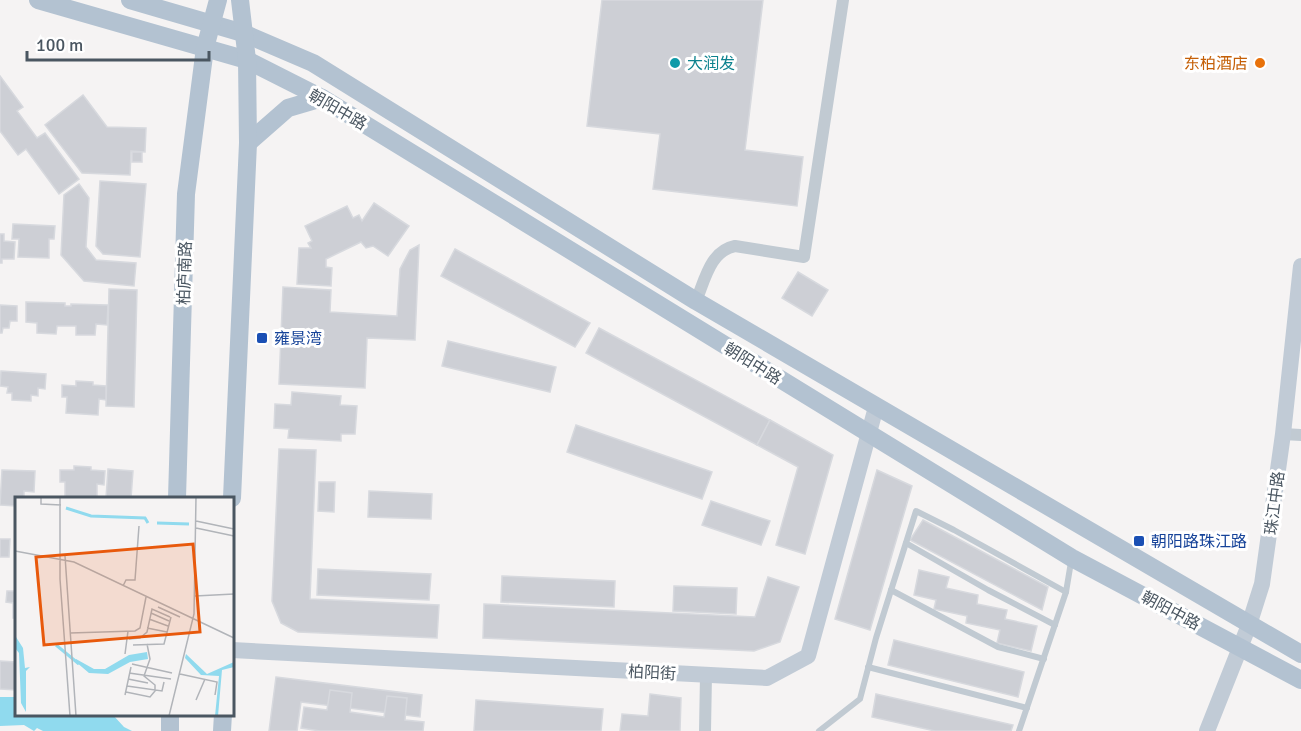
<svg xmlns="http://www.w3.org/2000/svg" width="1301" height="731" font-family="Signika,'Noto Sans SC',sans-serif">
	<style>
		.water { fill: #90daee }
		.building { fill: #cdcfd5; stroke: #d7d9de; stroke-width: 1.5 }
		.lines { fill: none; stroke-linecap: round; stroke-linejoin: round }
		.lane { stroke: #c1cad2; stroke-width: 6 }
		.street { stroke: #c1cad2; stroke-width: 12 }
		.secondary { stroke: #c1cbd6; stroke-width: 16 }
		.primary { stroke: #b3c2d1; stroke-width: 18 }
		.culture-dot { fill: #0f9aa8; stroke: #fff; stroke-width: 2 }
		.food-dot { fill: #e8710a; stroke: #fff; stroke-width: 2 }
		.transit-dot { fill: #1a4fb4; stroke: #fff; stroke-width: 2 }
		.labels { text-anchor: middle; stroke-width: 6; stroke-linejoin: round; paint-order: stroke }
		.culture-label { font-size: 16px; fill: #0d838f; stroke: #fff; text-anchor: start }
		.food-label { font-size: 16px; fill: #c56008; stroke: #fff; text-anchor: end }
		.street-label { font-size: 16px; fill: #4a5661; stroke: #fff }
		.transit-label { font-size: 16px; fill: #164399; stroke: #fff; text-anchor: start }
		.inset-river { fill: none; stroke: #90daee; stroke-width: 3 }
		.inset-road { fill: none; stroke: #b1b4b9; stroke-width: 1.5 }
		.view { fill: #e8590c; fill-opacity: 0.15; stroke: #e8590c; stroke-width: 3 }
		.inset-edge { fill: none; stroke: #4a5661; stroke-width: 3 }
	</style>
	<rect width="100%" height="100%" fill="#f5f3f3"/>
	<path class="water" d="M0 697H16V714L113 715 124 727 132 731H43L37 728 34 731 24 725 0 726Z"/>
	<g class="building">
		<path d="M602 0H763L745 150 803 157 797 206 653 189 660 134 587 126Z"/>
		<path d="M0 76 23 107 17 111 37 138 45 133 79 179 59 194 26 149 18 155 0 131Z"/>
		<path d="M83 95 107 127 146 128 145 152 131 151 130 175 82 173 45 125Z"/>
		<rect x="132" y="152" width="10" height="10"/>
		<path d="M100 181 146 184 140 257 103 254 96 246Z"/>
		<path d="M79 184 89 198 86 247 96 260 136 263 134 286 84 281 61 255 64 195Z"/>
		<path d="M374 203 409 226 388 256 373 246 366 248 361 242 326 259V267L332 268 331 286 297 284 299 248H311L308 243 312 241 305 226 347 206 353 218 359 215 362 221Z"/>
		<path d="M13 224 55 226 54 239H49V258L18 257 19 239H12Z"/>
		<path d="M0 234H4V241L15 242 14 259H2V263H0Z"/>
		<path d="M419 245 415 340 367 338 365 388 279 384 283 287 331 290 330 312 397 316 400 269 410 250Z"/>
		<path d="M455 249 590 323 575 347 441 276Z"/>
		<path d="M798 272 828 290 812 316 782 298Z"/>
		<path d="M109 289 137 290 134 407 106 406Z"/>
		<path d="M26 302 65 303V306H71V304L108 305 107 325 96 324 95 335H76V326H57L56 334 37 333V323L26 322Z"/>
		<path d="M0 305 17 306V321H10L9 328H3L2 333H0Z"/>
		<path d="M599 328 770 420 757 445 586 353Z"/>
		<path d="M448 341 556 367 550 392 442 366Z"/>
		<path d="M1 371 46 374 45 389 38 388V396L31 395V401L12 400V393H7L8 387 0 386Z"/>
		<path d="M76 381 93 382V385L106 386V400L99 399 98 415 66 413 67 397H62V385L76 386Z"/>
		<path d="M292 392 341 396 340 405 357 406 355 434H341V441L288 438 289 429 274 428 275 404 291 405Z"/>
		<path d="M770 420 833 455 805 554 776 545 798 467 757 445Z"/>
		<path d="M576 425 712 472 702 499 567 452Z"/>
		<path d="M279 449 316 450 310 599 439 605 437 638 298 632 281 623 272 601Z"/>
		<path d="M74 466 91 467V470L105 471 104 485 97 484V498H65V482H60V470H74Z"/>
		<path d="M108 469 133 471 131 498H106Z"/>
		<path d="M2 470 35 471 34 492 24 491V498H16V506L0 505Z"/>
		<path d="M877 470 912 486 870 630 835 619Z"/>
		<path d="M319 482H335L334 512 318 511Z"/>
		<path d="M369 491 432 494 431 519 368 517Z"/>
		<path d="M711 501 770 521 761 545 702 525Z"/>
		<path d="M923 520 1048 587 1042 610 910 540Z"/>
		<path d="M0 539H10L9 557H0Z"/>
		<path d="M318 569 431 574 429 600 317 595Z"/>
		<path d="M919 570 949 577 946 588 978 595 977 604 1007 610 1005 619 1037 626 1031 651 997 643 1000 630 966 623 967 616 934 609 936 600 914 595Z"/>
		<path d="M502 576 615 581 614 607 501 602Z"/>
		<path d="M768 577 799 587 780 642 754 651 483 638 484 604 755 617Z"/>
		<path d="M674 586 737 588 736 614 673 611Z"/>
		<path d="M7 591H16V618H13V603L6 602Z"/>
		<path d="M894 640 1024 672 1018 697 888 665Z"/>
		<path d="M0 661 16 662V690L0 689Z"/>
		<path d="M276 677 422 695 420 717 301 702 297 731H269Z"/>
		<path d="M330 690 352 693 350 712 384 717 387 696 407 698 405 720 424 722 423 731H320L301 728 304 707 327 710Z"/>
		<path d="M650 694 681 698 680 731H620L622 714 648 716Z"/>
		<path d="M876 694 1013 725 1011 731H935L872 717Z"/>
		<path d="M476 700 603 709 601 731H474Z"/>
	</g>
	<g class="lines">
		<g class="lane">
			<path d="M906 543 988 590 1055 625"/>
			<path d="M891 590 998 647 1044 659"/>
			<path d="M868 667 1027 708"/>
			<path d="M819 731 860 699 876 638 916 511 954 530 1066 592"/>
			<path d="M1019 731 1066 592 1071 562"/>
		</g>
		<g class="street">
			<path d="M696 301C705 280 710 251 735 246L804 257 843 0"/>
			<path d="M1283 434 1301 435"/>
			<path d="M705 731 706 675"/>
		</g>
		<g class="secondary">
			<path d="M232 650 767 678 808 656 876 407"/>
			<path d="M1207 731 1249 625 1262 584 1283 434 1301 266"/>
		</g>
		<g class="primary">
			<path d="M38 0 247 60 322 98 1072 558 1301 680"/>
			<path d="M130 0 243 33 313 63 696 301 1301 654"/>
			<path d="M248 143 288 108 322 98"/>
			<path d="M177 498 186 194 205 48 218 0"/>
			<path d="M232 498 248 143 247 60 240 0"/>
			<path d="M170 731V714"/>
			<path d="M222 731 223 714"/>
		</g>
	</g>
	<circle class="culture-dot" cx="675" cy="63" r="6"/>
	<circle class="food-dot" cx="1260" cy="63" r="6"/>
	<g class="transit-dot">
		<rect x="256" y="332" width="12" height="12" rx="3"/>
		<rect x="1133" y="535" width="12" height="12" rx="3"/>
	</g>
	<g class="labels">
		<g class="culture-label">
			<text x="687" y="69">大润发</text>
		</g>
		<g class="food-label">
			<text x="1248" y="69">东柏酒店</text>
		</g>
		<g class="street-label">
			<text transform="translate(338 109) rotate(30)" y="6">朝阳中路</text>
			<text transform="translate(184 273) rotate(-88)" y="6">柏庐南路</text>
			<text transform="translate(753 363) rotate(32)" y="6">朝阳中路</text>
			<text transform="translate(1274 503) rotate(-83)" y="6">珠江中路</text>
			<text transform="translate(1171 610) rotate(28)" y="6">朝阳中路</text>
			<text transform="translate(652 672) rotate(3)" y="6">柏阳街</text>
		</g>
		<g class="transit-label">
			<text x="274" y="344">雍景湾</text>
			<text x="1151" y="547">朝阳路珠江路</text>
		</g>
	</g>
	<g transform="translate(15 497)">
		<rect width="219" height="219" fill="#f5f3f3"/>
		<path d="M0 115 1 140 8 151 10 171 15 170 11 174V215L6 206 4 156 0 151ZM132 155 133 162 115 165 93 177 74 176 61 165V162L79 172H90L114 158ZM171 157 192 177 219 165V170L207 173 203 219H200L204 179 186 178 170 161Z" fill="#90daee"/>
		<path class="inset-river" d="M51 11 76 19 130 21 133 26M142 26 174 27M41 148 64 167"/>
		<path class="inset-road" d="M26 0V7L46 8M45 0V82L55 219M181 24 219 32M181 31 219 39M0 54 59 65 219 141M50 59 61 219M108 89 111 83H120L124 29M180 99 219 97M143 110 165 120M136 116 154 124M134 122 153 129M132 131 152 135M55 136 120 134 125 131 131 100M114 142 125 141 132 135 137 112 155 120M118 148 149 147 156 120M110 157 113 134M117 167 157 176M114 176 156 182M165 177 202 185 200 198M113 182 133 186M112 189 147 194 149 185M111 195 135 200 140 194V188L129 179 135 162 132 147M110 198 116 170M181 203 190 182M154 219 179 117 181 0"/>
		<path class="view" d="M178 47 185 135 29 148 21 60Z"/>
		<rect width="219" height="219" class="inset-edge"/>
	</g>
	<path d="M27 51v9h182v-9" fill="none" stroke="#4a5661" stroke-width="3"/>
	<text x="36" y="51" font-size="18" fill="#4a5661" stroke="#ffffff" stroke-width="4.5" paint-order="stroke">100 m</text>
</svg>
